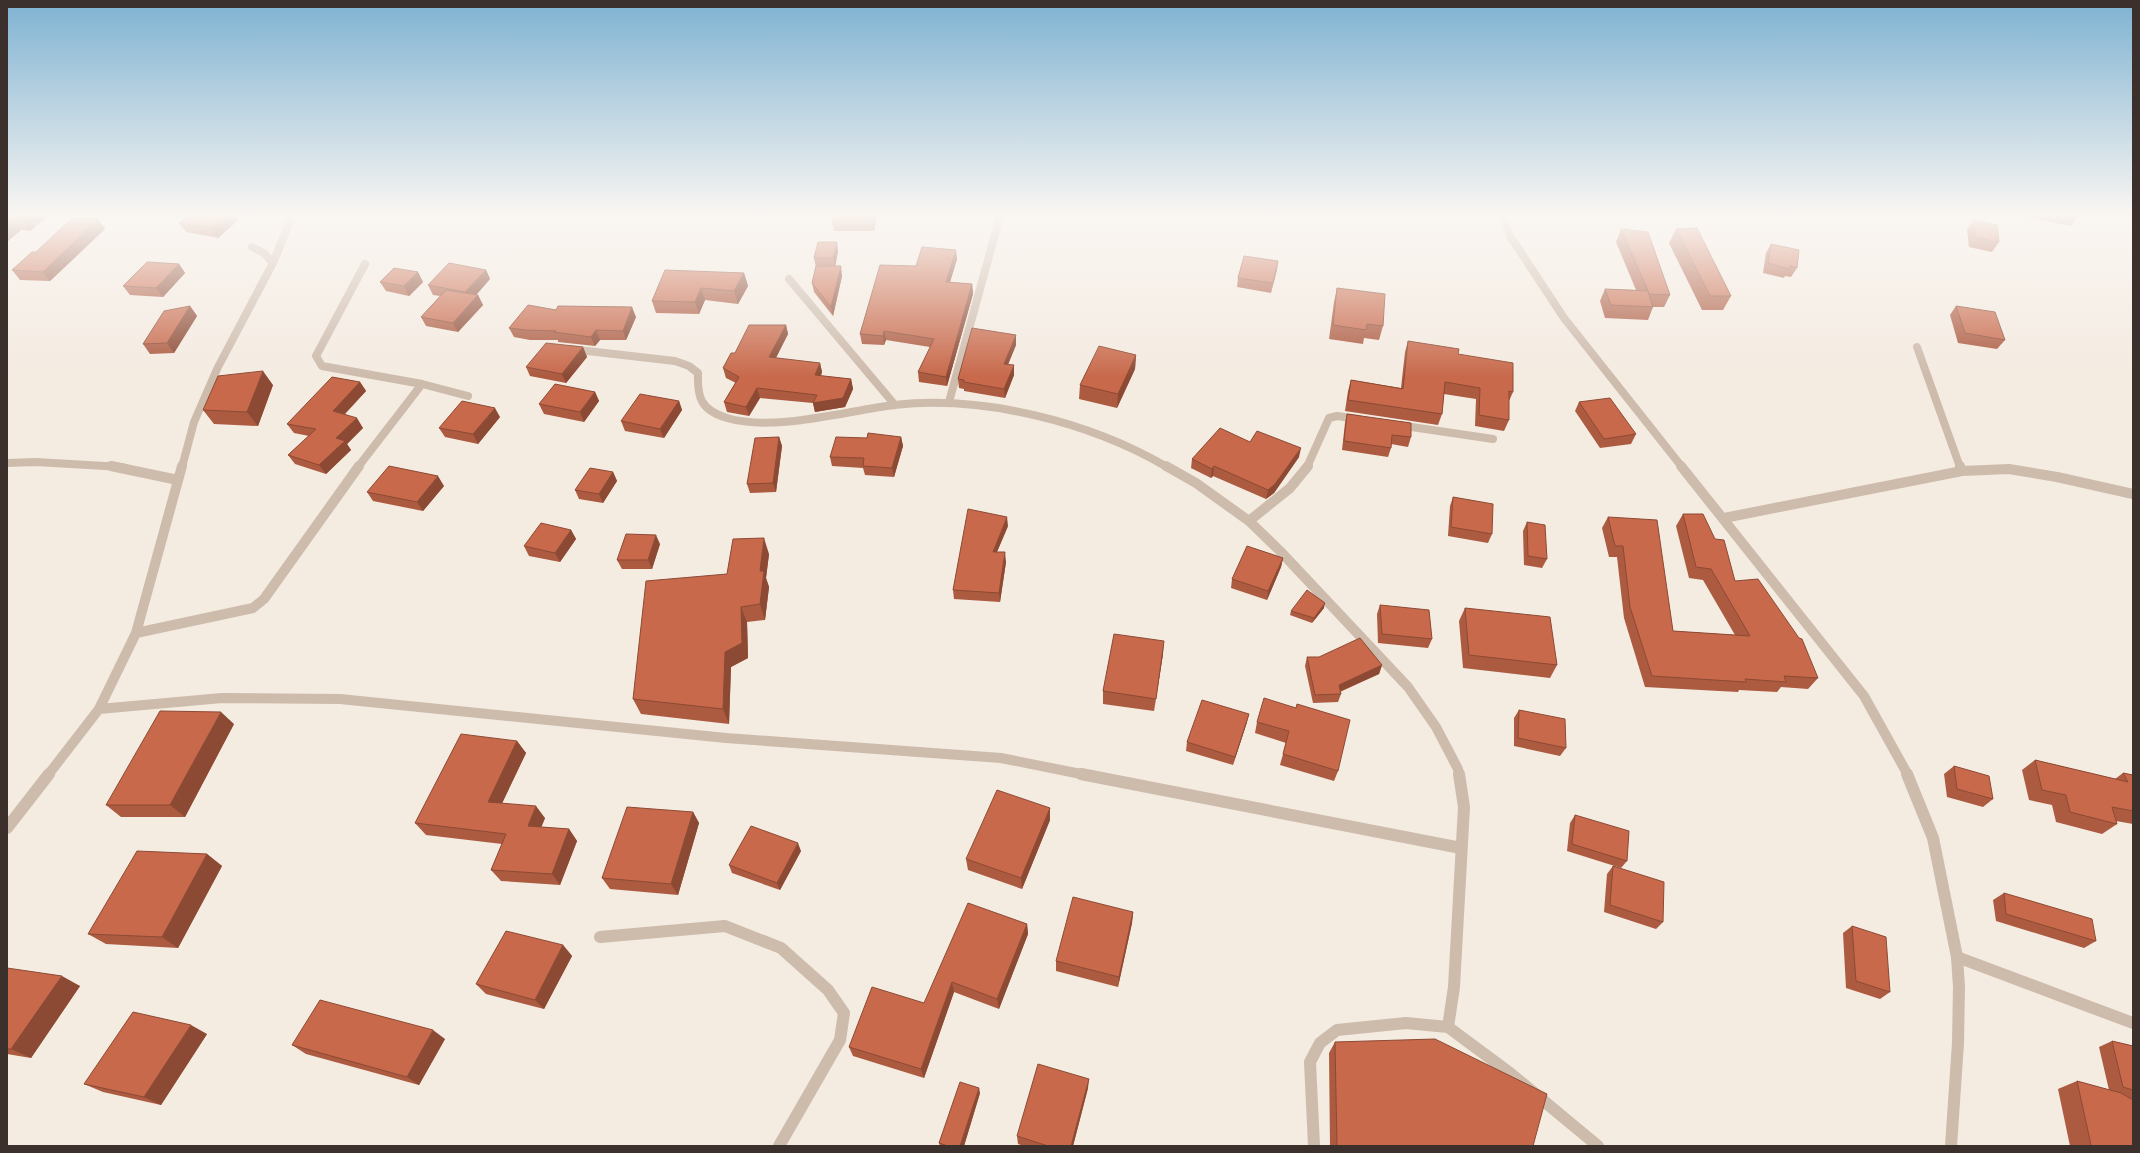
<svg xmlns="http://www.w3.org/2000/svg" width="2140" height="1153" font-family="'Fira Sans',sans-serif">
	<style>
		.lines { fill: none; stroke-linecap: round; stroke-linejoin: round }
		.minor-far2 { stroke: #cdbbac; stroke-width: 8 }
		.minor-far1 { stroke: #cdbbac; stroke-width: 10 }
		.minor { stroke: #cdbbac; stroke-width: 12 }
		.tertiary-far2 { stroke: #cdbbac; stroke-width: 8 }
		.tertiary-far1 { stroke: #cdbbac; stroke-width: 10 }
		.tertiary { stroke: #cdbbac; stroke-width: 12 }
		.wall { fill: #ac5a40 }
		.shaded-wall { fill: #8c4a34 }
		.building { fill: #c8694b; stroke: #8c4a34 }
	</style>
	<rect width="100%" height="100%" fill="#f4ebe1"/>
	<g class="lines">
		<path class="minor-far2" d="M273,263l19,-47
			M365,264l-49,92 6,10 100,18 46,12
			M789,279l106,126
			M1917,347l43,120
			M570,349l105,12 14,5 9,7c-1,25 3,37 29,45 47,14 118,-7 167,-13 90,-10 196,17 273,62
			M949,402l51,-186
			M1398,425l95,14
			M7,463l29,-1 86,5
			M182,467l12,-45 24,-55 55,-104 -9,-10 -12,-6
			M358,467l64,-83
			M1307,467l22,-49 8,-2 22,3"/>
		<path class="minor-far1" d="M111,466l67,14
			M1166,466l30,17 53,38 31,30 128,136 28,40 22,42 1,6
			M1960,466l2,5
			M1724,518l238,-47 47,-2 48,8 76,17
			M1249,521l41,-33 18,-22
			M136,633l117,-25 11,-9 95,-133
			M99,709l123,-11 118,1 386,39 275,20 85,17
			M48,775l51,-66 37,-76 46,-167"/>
		<path class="minor" d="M1081,774l380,74
			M1459,774l5,33 -10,180 -6,40 62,46 88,73
			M7,828l42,-54
			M600,937l125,-11 56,22 47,42 16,23 -4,27 -61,106
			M1957,957l176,66
			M1314,1146l-4,-84 10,-19 17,-13 69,-7 42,4"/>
		<path class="tertiary-far2" d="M1502,216l8,20 54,82 118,149"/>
		<path class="tertiary-far1" d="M1681,466l183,230 44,79"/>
		<path class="tertiary" d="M1907,774l26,64 24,119 2,30 -1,56 -7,103"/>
	</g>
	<path class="wall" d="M7,216h40l-17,15 -9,-1z
		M188,216h47l3,4 -20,18 -32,-6 -7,-9z
		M877,216l-3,15h-40l-2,-9z
		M2022,216h56l-7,10z
		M98,219l7,10 -55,52 -30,-1 -8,-10 24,-18z
		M1973,220l26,22 -7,10 -23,-5 -2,-17z
		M1621,229l49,66 -6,12h-11l-5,13 -43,-2 -5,-17 5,-12 31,1 -20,-48z
		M1676,229l55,67 -8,14h-21l-33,-67z
		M1771,244l26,24 -6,9 -6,-1 -1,2 -21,-5 3,-20z
		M838,251l-3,15 7,10 -9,40 -19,-24 -2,-9 4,-15 -2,-10z
		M957,259l-7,23 22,2 1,10 -26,92 -28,-4 -1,-10 12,-25 -44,-7 -2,5 -22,-1 -2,-10 56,-68z
		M1278,261l-7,32 -34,-6 1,-9z
		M179,264l6,9 -22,24 -33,-2 -7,-9z
		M486,270l4,9 -14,16h2l5,10 -25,27 -32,-6 -5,-9 19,-21 -7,-1 -5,-10z
		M418,272l5,10 -14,14 -23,-5 -6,-9z
		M744,273l4,13 -10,18 -33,-4 -6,14 -43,-1 -4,-12z
		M1337,288l46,38 -4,14 -15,-2 -1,6 -34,-5 5,-37z
		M190,306l7,10 -23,37 -24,1 -7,-10z
		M1956,306l49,34 -8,9 -39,-6 -8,-28z
		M556,310l80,7 -10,23h-26l-5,6 -37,-4v-2h-28l-16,-3 -5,-9z
		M786,325l2,9 -12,24 44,5 2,9 -1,4 30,3 2,10 -8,18 -30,5 -2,-9 -53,-5 -11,18 -22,-4 -3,-10 12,-19 -10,-5 -3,-10 12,-15z
		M1408,341l50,13 55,38 -4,9v19l-5,11 -29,-5 1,-27 -32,-5 -2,20 -4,11 -93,-14 3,-20 3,-11 50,8 4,-36z
		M1016,345l-8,20h6v10l-9,23 -41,-7v-2l-5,-1 -1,-9z
		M583,347l4,10 -21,26 -36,-7 -4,-9z
		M1136,355l-1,14 -18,39 -38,-9 1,-14z
		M360,382l6,9 -21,23 18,14 -16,16 4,6 -25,24 -31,-10 -7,-9 21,-19 -15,-3 -7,-9z
		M273,385l-15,41 -44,-2 -11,-14z
		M595,392l4,9 -15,21 -40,-8 -5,-10z
		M679,401l3,9 -18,28 -39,-7 -4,-10z
		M1579,402l57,32 -5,10 -31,4 -25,-37z
		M1347,414l64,23 -3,10 -17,-3v4l-3,9 -46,-7 3,-27z
		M500,417l-22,27 -33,-7 -6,-9z
		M779,437l3,9 -6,46 -26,1 -3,-9z
		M901,437l2,9 -9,31 -29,-2 -2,-7 -31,-2 -2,-9 37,-19z
		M1250,442l49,15 -25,36 -8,6 -53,-23 -2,2 -20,-10 1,-9z
		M613,472l4,9 -14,22 -24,-4 -4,-9z
		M444,486l-21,25 -50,-10 -6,-9z
		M1453,497l39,37 -4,9 -40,-7 2,-30z
		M1683,514l52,67 83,97 -10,11 -27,-2 -4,5 -38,-2 -1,2 -93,-5 -21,-69 -7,-61h-8l-7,-29 6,-11 65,114 62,4 -32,-55 -14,-2 -13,-52z
		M1527,522l20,37 -5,9 -18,-3 -1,-34z
		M1008,526l-11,26 9,10 -6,40 -46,-3 -1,-9z
		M571,530l5,9 -16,23 -31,-6 -5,-10z
		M660,544l-8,25h-30l-5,-9z
		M769,554l-3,24 3,9 -4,33 -18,2 1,36 -17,9 -2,57 -88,-10 -8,-15 94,-125z
		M1283,558l-2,9 -14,33 -36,-12 1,-9z
		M1380,605l52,34 -4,9 -50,-5 -1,-29z
		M1324,608l-12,15 -22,-8 1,-4z
		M1465,608l92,57 -7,13 -87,-10 -4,-47z
		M1163,654l-9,57 -51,-7v-13z
		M1307,657h12l63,8 -3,9 -39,18 1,2 -3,8 -25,1 -8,-37z
		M1296,708l42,63 -4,10 -54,-16 6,-22 -31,-10 2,-11z
		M1519,710l47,38 -6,8 -46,-10v-28z
		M1247,722l-14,43 -47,-14 1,-9z
		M234,724l-49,93h-64l-15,-12z
		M517,741l9,12 -24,50 43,15 -4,9 28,2 8,12 -17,44 -59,-4 -10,-11 11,-26 -76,-9 -11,-12z
		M2035,760l80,19 8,-6 10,2v49l-17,-3 1,3 -15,10 -46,-12 -4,-17 -23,-5 -7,-30z
		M1954,766l39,33 -10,8 -36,-10 -3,-23z
		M1050,808v12l-28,69 -54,-19 -2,-11z
		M693,812l6,11 -21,72 -68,-6 -8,-11z
		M1575,815l52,46 -6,7 -54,-17 3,-28z
		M801,851l-21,39 -48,-17 -3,-8z
		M207,854l15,12 -44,82 -72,-4 -18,-10z
		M1613,866l50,56 -7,7 -52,-17 3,-38z
		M2004,893l92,48 -12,7 -88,-27 -3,-21z
		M1133,912l-1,11 -14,64 -62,-16v-10z
		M1027,924l1,10 -29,75 -45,-17 -30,86 -71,-22 -4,-9 75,-44z
		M1852,926l38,66 -10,7 -34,-11 -3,-55z
		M563,945l9,11 -28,53 -58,-15 -10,-10z
		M7,968l73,18 -49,72 -24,-4z
		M207,1034l-46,71 -58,-13 -19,-8z
		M445,1039l-26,46 -113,-31 -14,-9z
		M2112,1041l21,5v53h-2l2,47h-63l-12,-57 19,-8 32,9 -10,-43z
		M1335,1042l198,104h-203l-1,-93z
		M1088,1088l-15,58h-49l-6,-2 -1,-8z
		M980,1093l-16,53h-24l-1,-3z"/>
	<path class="shaded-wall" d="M24,216h23l-17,15 -10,-12z
		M227,216h8l3,4 -20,18 -6,-10z
		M874,216h3l-3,15 -1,-9z
		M12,218l9,12 -14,12v-20z
		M98,219l7,10 -55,52 -7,-9z
		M837,242l1,9 -3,17 -2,-10z
		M956,250l1,9 -10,33 -1,-10z
		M1278,261l-1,9 -6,23 2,-10z
		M179,264l6,9 -22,24 -7,-9z
		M841,266l1,10 -9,40 -2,-9z
		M486,270l4,9 -20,23 -5,-10z
		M418,272l5,10 -14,14 -5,-10z
		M744,273l4,13 -10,18 -4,-13z
		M972,284l1,10 -26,92 -1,-9z
		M701,288l4,12 -6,14 -4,-12z
		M478,295l5,10 -25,27 -5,-9z
		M190,306l7,10 -23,37 -7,-10z
		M632,307l4,10 -10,23 -3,-9z
		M786,325l2,9 -17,33 -2,-10z
		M596,330l4,10 -5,6 -4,-9z
		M884,331l2,9 -2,5 -1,-9z
		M1016,335v10l-12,28v-9z
		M583,347l4,10 -21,26 -4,-9z
		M1136,355l-1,14 -18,39 1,-14z
		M820,363l2,9 -5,12 -2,-9z
		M1014,365v10l-9,23 -1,-9z
		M263,371l10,14 -15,41 -11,-14z
		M851,379l2,10 -8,18 -30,5 -2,-9z
		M360,382l6,9 -27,29 -6,-9z
		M757,388l3,10 -11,18 -3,-9z
		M595,392l4,9 -15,21 -4,-10z
		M679,401l3,9 -18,28 -4,-9z
		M495,408l5,9 -22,27 -5,-10z
		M357,418l6,10 -16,16 4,6 -25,24 -7,-9 17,-27z
		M779,437l3,9 -6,46 -3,-9z
		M901,437l2,9 -9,31 -2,-9z
		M1301,448l-2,9 -25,36 -8,6 2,-9z
		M1214,466l-1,10 -2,2 1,-9z
		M613,472l4,9 -14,22 -4,-9z
		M438,476l6,10 -21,25 -6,-9z
		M1007,517l1,9 -15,35v-9z
		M571,530l5,9 -16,23 -5,-9z
		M656,535l4,9 -8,25 -4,-9z
		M764,538l5,16 -3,24 3,9 -4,33 -5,-16v-33z
		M1005,552l1,10 -6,40 -1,-9z
		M1283,558l-2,9 -14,33 1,-9z
		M1325,603l-1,5 -12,15 2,-5z
		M741,607l6,15 1,36 -17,9 -2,57 -6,-15 2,-57z
		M1164,641l-1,13 -9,57 2,-12z
		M1382,665l-3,9 -43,19 3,-8z
		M221,712l13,12 -49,93 -15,-12z
		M1249,714l-2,8 -14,43 2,-8z
		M517,741l9,12 -29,61 -9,-12z
		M536,806l9,12 -8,20 -9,-12z
		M1050,808v12l-28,69 -1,-11z
		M693,812l6,11 -21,72 -7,-11z
		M569,829l8,12 -17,44 -8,-11z
		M798,843l3,8 -21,39 -3,-7z
		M207,854l15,12 -44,82 -16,-11z
		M1133,912l-1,11 -14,64 1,-10z
		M1027,924l1,10 -29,75 -2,-10z
		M563,945l9,11 -28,53 -9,-9z
		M62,976l18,10 -49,72 -20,-9z
		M952,982l2,10 -30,86 -3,-9z
		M191,1025l16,9 -46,71 -17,-8z
		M433,1030l12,9 -26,46 -12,-8z
		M1089,1079l-1,9 -15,58h-2z
		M979,1088l1,5 -16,53h-4z"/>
	<path class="building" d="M7,216h17l-4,3 -8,-1 -5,4z
		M188,216h39l-15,12 -33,-5z
		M834,216h40l-1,6h-41z
		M72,218l26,1 -55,53 -31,-2 20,-18h4z
		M1973,220l24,5 2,17 -23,-4z
		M1697,228l34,68h-21l-34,-67z
		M1621,229l27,3 22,63 -21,-1 -1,-3 5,16 -42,-2 -6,-16 43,2z
		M818,242h19l-4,16h-19z
		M1771,244l28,6 -2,18 -7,-2 -1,3 -21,-6z
		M922,247l34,3 -10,32 26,2 -26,93 -28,-5 16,-33 -50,-8 -1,5 -23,-2 20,-69 36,1z
		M1244,256l34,5 -5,22 -35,-5z
		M147,262l32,2 -23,24 -33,-2z
		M449,263l37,7 -21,22 -37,-7z
		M816,266h25l-10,41 -19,-24z
		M394,268l24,4 -14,14 -24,-4z
		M665,270l79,3 -10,18 -33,-3 -6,14 -43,-1z
		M1337,288l48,6 -2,32 -16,-2 -1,6 -33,-5z
		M446,290l32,5 -25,28 -32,-6z
		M528,305l28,5 2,-4 74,1 -9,24 -27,-1 -5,7 -37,-5 2,-1 -31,-1 -16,-2z
		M190,306l-23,37 -24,1 21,-33z
		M1956,306l39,6 10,28 -40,-7z
		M749,325h37l-17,32 51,6 -5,12 36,4 -8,19 -30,5 4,-8 -60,-7 -11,19 -22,-5 15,-25 -16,-9 8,-15h4z
		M972,328l44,7 -12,29 10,1 -10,24 -40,-7v-2l-6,-1z
		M1408,341l51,8 -1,5 55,9v29l-4,-1v29l-30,-5 1,-27 -35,-6 -3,32 -94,-14 3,-20 52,9z
		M546,343l37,4 -21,27 -36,-7z
		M1099,346l37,9 -18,39 -38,-9z
		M263,371l-16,41 -44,-2 15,-34z
		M332,377l28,5 -27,29 24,7 -21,20 9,3 -26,24 -31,-10 28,-26 -29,-5z
		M555,384l40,8 -15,20 -41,-8z
		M640,394l39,7 -19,28 -39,-8z
		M1610,398l26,36 -32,5 -25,-37z
		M462,401l33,7 -22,26 -34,-6z
		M1347,414l64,9v14l-19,-2 -1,13 -47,-7z
		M1220,428l30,14 7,-11 44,17 -26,36 -7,6 -54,-24 -2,3 -20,-10z
		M868,433l33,4 -9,31 -29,-2 1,-8 -34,-1 6,-20 31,1z
		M779,437l-6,46 -26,1 8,-46z
		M389,466l49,10 -21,26 -50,-10z
		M590,468l23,4 -14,22 -24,-4z
		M1453,497l40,7 -1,30 -41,-7z
		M968,509l39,8 -14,35h12l-6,41 -46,-3z
		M1683,514h20l12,25 9,1 11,41 23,-2 41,59 3,1 16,39 -34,-2 2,6 -41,-3 1,3 -94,-6 -22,-69 -7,-61h-8l-7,-29 49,3 16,111 77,5 -39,-67 -15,-2z
		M1527,522l18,3 2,34 -19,-3z
		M541,523l30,7 -16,23 -31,-7z
		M626,534l30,1 -8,25h-31z
		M764,538l-4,33h4l-4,33 -19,3 1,36 -17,9 -2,57 -90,-10 13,-118 81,-7 6,-35z
		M1247,546l36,12 -15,33 -36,-12z
		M1307,590l18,13 -11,15 -23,-7z
		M1380,605l49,5 3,29 -50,-5z
		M1465,608l85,9 7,48 -88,-10z
		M1114,634l50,7 -8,58 -53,-8z
		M1360,638l22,27 -43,20 2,9 -26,1 -8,-38h12z
		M1264,698l32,10 1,-4 53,16 -12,51 -55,-17 6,-23 -32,-9z
		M1202,700l47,14 -14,43 -48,-15z
		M1519,710l46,9 1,29 -48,-10z
		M160,711l61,1 -51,93h-64z
		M461,734l56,7 -29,61 48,4 -8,20 41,3 -17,45 -61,-4 15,-36 -91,-11z
		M2035,760l93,22 -5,-9 10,2v36l-21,-4 5,17 -47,-12 -4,-17 -24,-5z
		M1954,766l35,10 4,23 -36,-10z
		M997,790l53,18 -29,70 -55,-19z
		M627,807l66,5 -22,72 -69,-6z
		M1575,815l54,16 -2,30 -55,-17z
		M751,826l47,17 -21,40 -48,-18z
		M137,851l70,3 -45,83 -74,-3z
		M1613,866l51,16 -1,40 -53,-17z
		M2004,893l88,26 4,22 -90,-27z
		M1073,897l60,15 -14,65 -63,-16z
		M968,903l59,21 -30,75 -45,-17 -31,87 -72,-22 23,-60 52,16z
		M1852,926l34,11 4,55 -34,-11z
		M506,931l57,14 -28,55 -59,-16z
		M7,968l55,8 -51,73h-4z
		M320,1000l113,30 -26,47 -115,-32z
		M133,1012l58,13 -47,72 -60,-13z
		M1435,1039l112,55 -14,52h-196l-2,-104z
		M2112,1041l21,5v44l-10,-3z
		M1038,1064l51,15 -18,67h-23l-31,-10z
		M2077,1081l44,12 12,7v46h-40l-2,-1z
		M960,1082l19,6 -19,58h-12l-9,-3z"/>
	<linearGradient id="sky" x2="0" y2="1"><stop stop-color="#7eb2d2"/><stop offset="0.57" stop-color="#faf6f2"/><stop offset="1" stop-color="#faf6f2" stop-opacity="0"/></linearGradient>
	<rect width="2140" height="377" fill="url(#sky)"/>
	<rect width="2140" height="1153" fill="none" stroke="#3b302b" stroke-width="16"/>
</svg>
